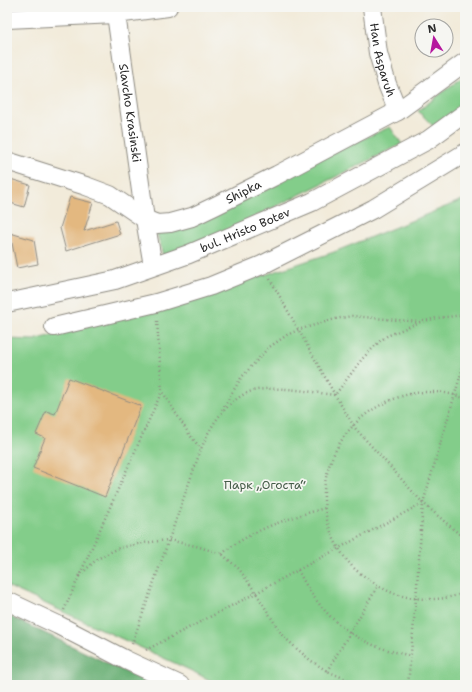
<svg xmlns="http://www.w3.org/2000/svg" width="472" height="692" font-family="'Shantell Sans',sans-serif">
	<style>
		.green { fill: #83cd8a; stroke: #577c5a }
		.forest { fill: #6ab076; stroke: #4a6e50 }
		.building { fill: #e3b880 }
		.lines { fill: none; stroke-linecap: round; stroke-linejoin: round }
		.minor-casing { stroke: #8e8b82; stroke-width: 20 }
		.path { stroke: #8e8b82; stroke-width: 2.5; stroke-dasharray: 1 3; stroke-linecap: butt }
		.minor { stroke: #fff; stroke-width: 18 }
		.labels { text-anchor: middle; stroke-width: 3.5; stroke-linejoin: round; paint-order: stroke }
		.street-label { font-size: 12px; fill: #2b2b2b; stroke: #f6f6f2 }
		.park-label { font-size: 12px; fill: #455c48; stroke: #f6f6f2 }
	</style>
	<rect width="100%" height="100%" fill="#f6f6f2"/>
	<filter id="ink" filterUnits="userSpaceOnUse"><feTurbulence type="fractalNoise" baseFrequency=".025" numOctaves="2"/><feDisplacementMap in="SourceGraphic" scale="8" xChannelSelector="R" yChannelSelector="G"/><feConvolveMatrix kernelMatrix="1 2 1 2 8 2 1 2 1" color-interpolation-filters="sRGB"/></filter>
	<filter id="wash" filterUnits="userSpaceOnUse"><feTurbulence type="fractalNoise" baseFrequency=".012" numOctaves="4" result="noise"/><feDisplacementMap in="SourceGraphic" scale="16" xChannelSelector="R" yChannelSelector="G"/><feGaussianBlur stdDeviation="0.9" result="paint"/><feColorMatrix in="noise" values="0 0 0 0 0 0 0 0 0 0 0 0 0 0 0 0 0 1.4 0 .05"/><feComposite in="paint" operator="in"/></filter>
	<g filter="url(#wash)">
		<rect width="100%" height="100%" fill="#f2ebda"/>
		<path class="green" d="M465,75v34l-27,22 -20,-20z
			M390,127l12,17 -194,96 -45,15 -7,-25z
			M465,199v486h-246l-25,-13 -187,-86v-247l27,1 161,-42 139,-46z"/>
		<path class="forest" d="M7,615l146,70h-146z"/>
		<g id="blocks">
			<path class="building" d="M7,178l23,7 -6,22 -17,-5z
				M70,197l23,6 -9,28 32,-10 4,13 -54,17 -6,-23z
				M10,233l24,7 4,24 -21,4z
				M69,378l72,28 -36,91 -72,-29 12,-30 -9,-4 10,-23 9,3z"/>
		</g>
	</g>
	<g filter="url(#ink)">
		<use href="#blocks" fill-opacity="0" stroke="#8e8b82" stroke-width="1"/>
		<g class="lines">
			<g class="minor-casing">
				<g id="minor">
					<path id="s1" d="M115,7l30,212 8,47"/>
					<path id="s2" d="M372,7l6,46 9,31 11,27"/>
					<path d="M7,19l109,-5 52,-7"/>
					<path id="s3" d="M7,161l79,25 24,9 35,24 12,5 13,-1 22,-6 23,-11 62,-31 121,-64 67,-49"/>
					<path id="s4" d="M7,303l108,-23 74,-26 123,-52 116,-62 37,-27"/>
					<path d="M54,327l102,-24 55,-17 51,-21 111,-56 92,-56"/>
					<path d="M7,601l51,24 68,35 54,25"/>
				</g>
			</g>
			<path class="path" d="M270,279l65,116 20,33 68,75 -7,96 -8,86
				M157,321l5,70 27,43 12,15
				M465,360l-42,143 42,36
				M465,399c-21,-10 -50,-9 -71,0 -31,12 -52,33 -64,64 -3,10 -6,20 -6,30 -1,26 10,53 27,72 5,6 13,11 19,15 18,14 37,19 59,19 5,0 11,0 16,-1 6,-1 13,-3 20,-5
				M222,410l19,-32 27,-30 19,-13 11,-5 37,-11 17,-3 68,6 17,-4 28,-3
				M222,554c28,-24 67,-36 103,-46
				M298,570c15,31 37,57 69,72 13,7 29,10 44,14
				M79,576l18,-17 22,-11 24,-5 25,-3 28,6 26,8 17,15 17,24 26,42 14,13 14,12 17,11 33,14
				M64,610l98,-219
				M132,644l69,-195c3,-6 5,-13 9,-19 8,-15 25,-34 42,-39 26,-6 57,1 83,4l27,-36 18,-18 7,-5 33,-14
				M146,650l110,-57 42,-23 125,-67
				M327,671l51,-85"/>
			<use href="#minor" class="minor"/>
		</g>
	</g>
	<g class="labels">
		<g class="street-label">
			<text dy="4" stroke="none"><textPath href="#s2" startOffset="54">Han Asparuh</textPath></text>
			<text dy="4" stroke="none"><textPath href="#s1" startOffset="107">Slavcho Krasinski</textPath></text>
			<text dy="4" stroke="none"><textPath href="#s3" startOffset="257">Shipka</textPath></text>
			<text dy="4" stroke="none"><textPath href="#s4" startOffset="250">bul. Hristo Botev</textPath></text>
		</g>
		<g class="park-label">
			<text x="265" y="489">Парк „Огоста“</text>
		</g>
	</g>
	<rect width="472" height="692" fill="none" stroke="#f6f6f2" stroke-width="24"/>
	<g transform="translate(434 38) rotate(349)"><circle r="19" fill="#f6f6f2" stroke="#a5a5a2"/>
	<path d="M0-3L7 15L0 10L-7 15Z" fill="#b5179e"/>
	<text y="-6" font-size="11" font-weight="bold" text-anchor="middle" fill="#2b2b2b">N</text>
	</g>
</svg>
